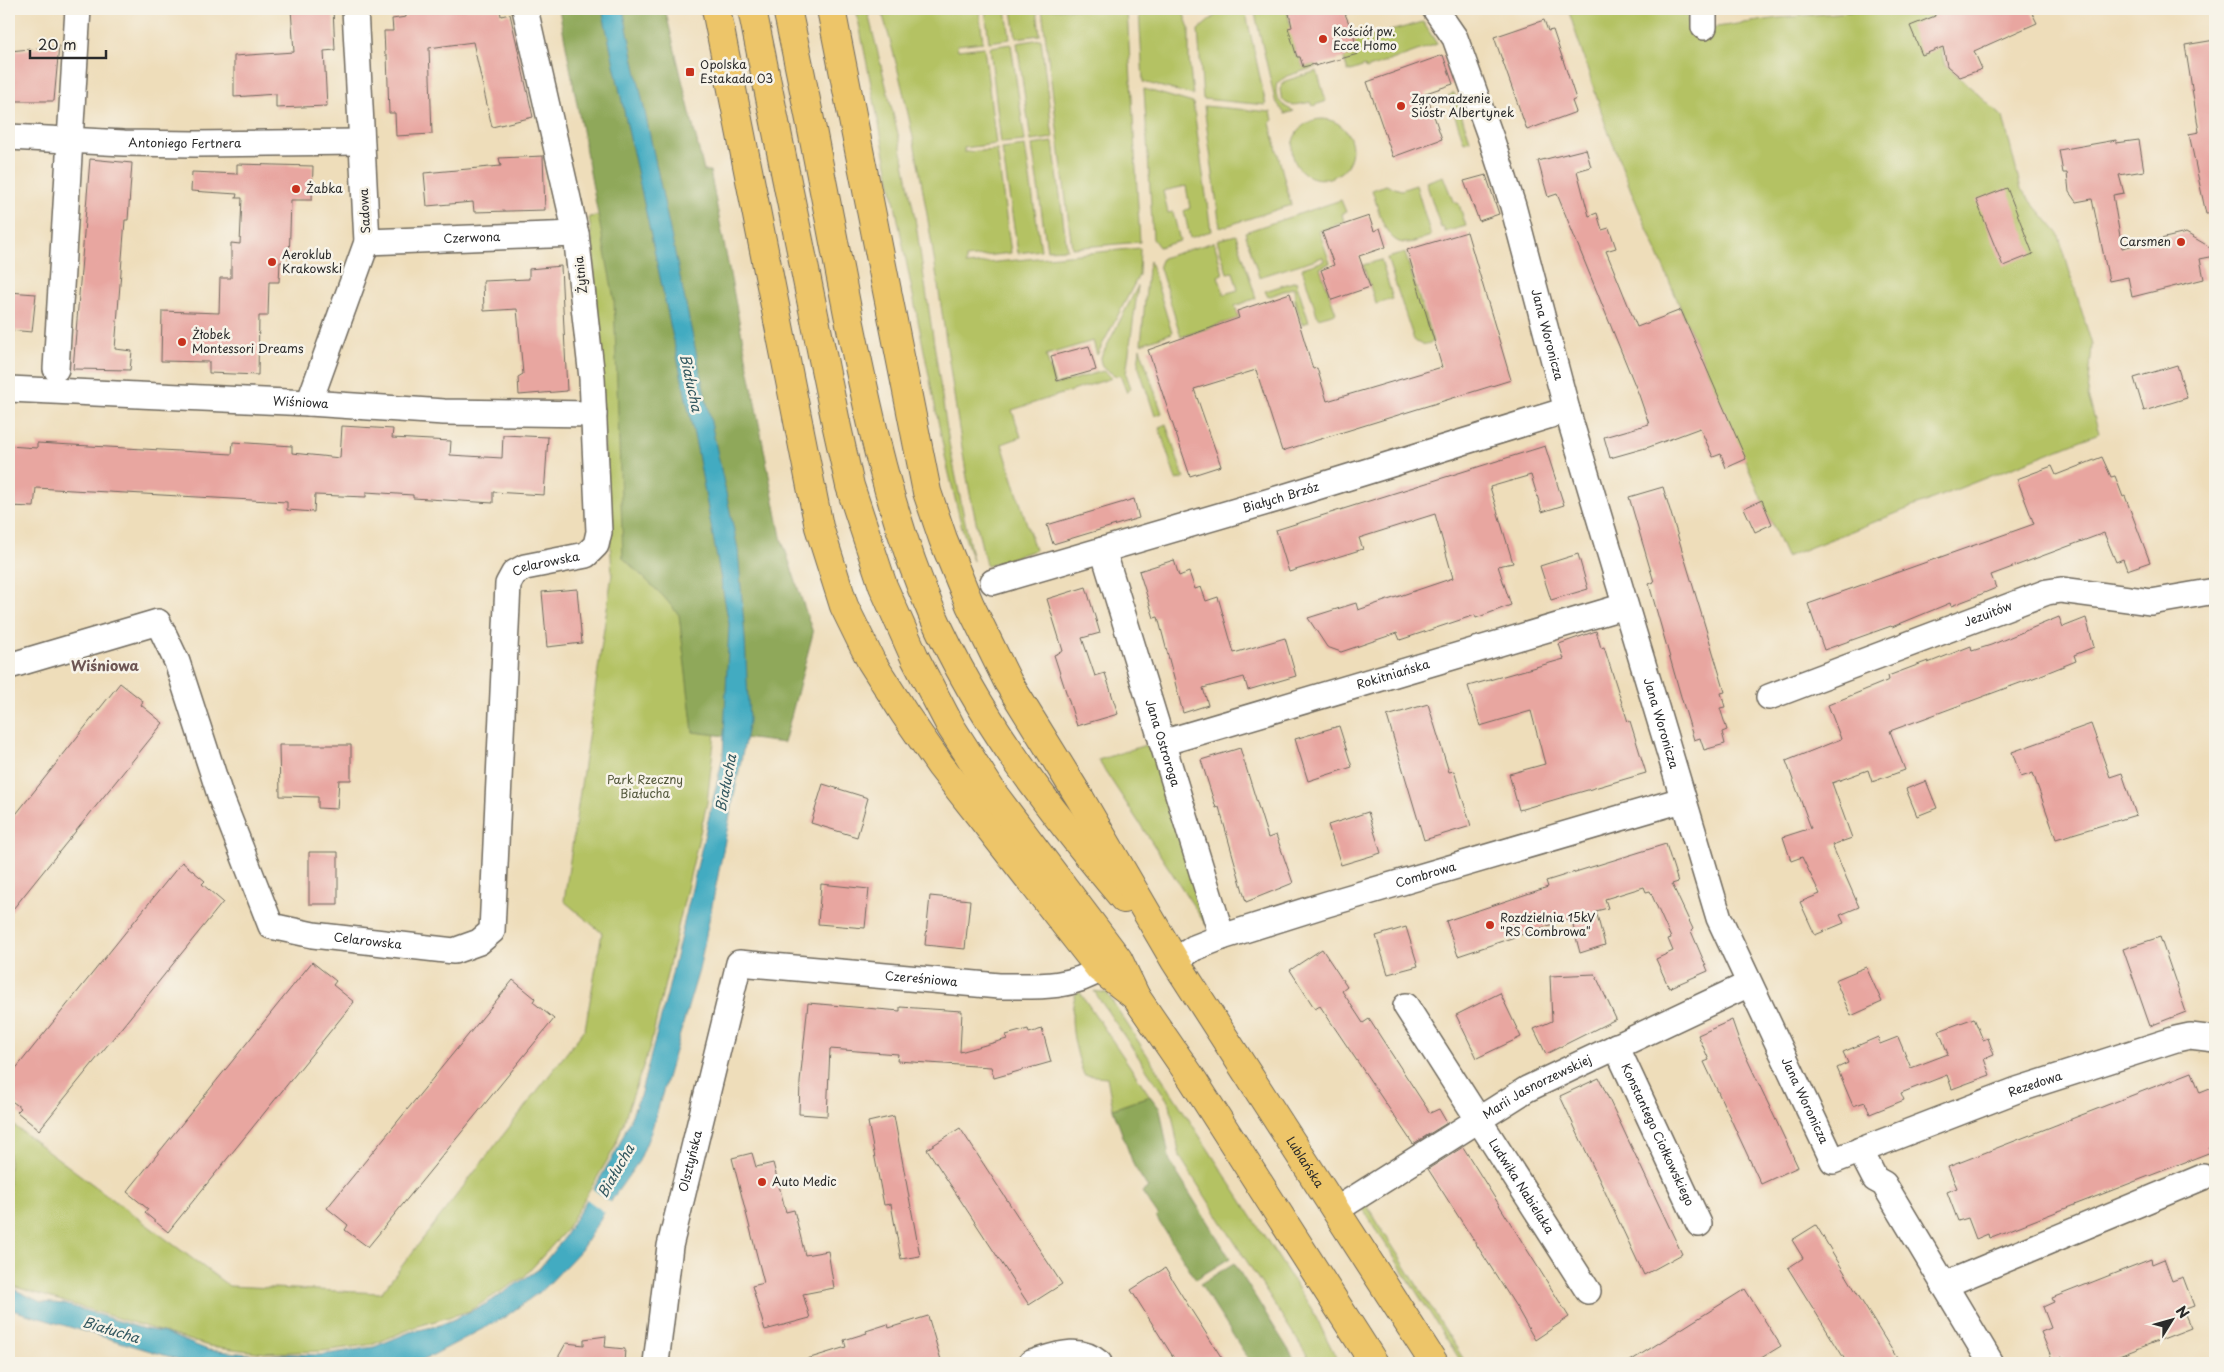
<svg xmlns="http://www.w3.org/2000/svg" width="2224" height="1372" font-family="'Playpen Sans',sans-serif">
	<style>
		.green { fill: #b4c264; stroke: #707648 }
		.forest { fill: #8fa85a; stroke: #5d6a42 }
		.water { fill: #42abc1; stroke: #366b76 }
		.pier { fill: #eeddba }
		.building { fill: #e8a6a0 }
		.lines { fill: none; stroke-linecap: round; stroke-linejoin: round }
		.minor-casing { stroke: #6f695d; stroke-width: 28 }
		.major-casing { stroke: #6f695d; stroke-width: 30 }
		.minor { stroke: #fff; stroke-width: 25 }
		.major { stroke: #edc569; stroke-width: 28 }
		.major-bridge-casing { stroke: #6f695d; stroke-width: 30; stroke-linecap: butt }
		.major-bridge { stroke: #edc569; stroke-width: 28 }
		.poi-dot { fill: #c8321e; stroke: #f7f3e8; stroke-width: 2 }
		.labels { text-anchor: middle; stroke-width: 5; stroke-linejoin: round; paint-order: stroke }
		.poi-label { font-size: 12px; fill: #2b2b2b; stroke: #f7f3e8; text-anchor: start }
		.street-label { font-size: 12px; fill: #2b2b2b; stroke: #f7f3e8 }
		.park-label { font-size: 12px; fill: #54583c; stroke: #f7f3e8 }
		.water-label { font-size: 14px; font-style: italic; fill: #335860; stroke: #f7f3e8 }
		.neighbourhood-label { font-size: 14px; font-weight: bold; fill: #6d5654; stroke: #f7f3e8 }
	</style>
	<rect width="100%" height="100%" fill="#f7f3e8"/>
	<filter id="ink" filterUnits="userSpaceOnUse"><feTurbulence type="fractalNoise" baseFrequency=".02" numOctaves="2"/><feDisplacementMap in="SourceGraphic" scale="10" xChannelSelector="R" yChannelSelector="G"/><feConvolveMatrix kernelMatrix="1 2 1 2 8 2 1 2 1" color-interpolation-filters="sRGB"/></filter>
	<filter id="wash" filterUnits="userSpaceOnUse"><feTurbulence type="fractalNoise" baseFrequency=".0096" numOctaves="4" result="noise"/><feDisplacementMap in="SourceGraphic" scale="20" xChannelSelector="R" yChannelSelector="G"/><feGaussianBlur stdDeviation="1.12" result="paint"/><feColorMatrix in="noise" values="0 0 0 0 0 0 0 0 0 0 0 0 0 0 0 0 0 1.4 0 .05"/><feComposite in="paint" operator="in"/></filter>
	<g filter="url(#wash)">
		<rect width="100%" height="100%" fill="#eeddba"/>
		<path class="green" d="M856,9h11l33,133 15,76 34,225 24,118 -11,-33 -16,-67z
			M881,9h98l4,33 -26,3 1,5 26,-3 12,97 -32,4v4l33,-2 14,103 -45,5v7l174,-17 -1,27 -42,80 -4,-14 -47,14 9,30 48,-14 9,7 -100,32 9,27 -19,7 33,106 -47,16 -2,-1c-7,-31 -15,-62 -20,-93 -26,-154 -39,-313 -85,-463z
			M985,9h21l4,30 -21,3z
			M1012,9h25l3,26 -24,3z
			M1042,9h85l13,233 -68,6z
			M1139,9h43l7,19v32l4,35 -50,-13z
			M1223,9h22l21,96 -63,-6 -5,-69z
			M1254,9h36l1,4 -3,1 8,43h4l3,10 12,-3 1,3 -29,9 -10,7c-4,16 5,23 17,28l-9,3 -10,-14z
			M1568,9h119l2,22 90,-13 103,-9h49l14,57h2l56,51 18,72 37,44 34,112 -4,51 11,37 -313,124 -154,-364 -27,-70z
			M1423,22l14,22 -71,25 -1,-3 -17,6 -5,-17 11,-14z
			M1041,39l12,99 -22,3 -14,-98z
			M1011,44l14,97 -24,2 -11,-96z
			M1317,71l9,30 -13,5 -2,-4c-16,3 -29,8 -31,-13l5,-8z
			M1144,89l49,14 18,128 -21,7 -6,-27 6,-3 -4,-22 -23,5 5,22 5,-1 7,29 -21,6 -6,-8z
			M1454,93l16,47 -6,2 -16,-46z
			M1204,106l67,6 2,8 -3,3 21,82 -71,23z
			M1292 149a30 30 0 1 1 60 0a30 30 0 1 1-60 0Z
			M1053,142l14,107 -20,1 -15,-105z
			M1025,146l16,104 -23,3 -16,-104z
			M1443,176l10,25 6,3 7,22 -21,6 -2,-5 -2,1 -15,-46z
			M1386,185l15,5 15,-5 15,51c-8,2 -16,7 -24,7 -23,2 -29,-37 -35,-53z
			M1341,200l5,12 -4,2 2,8 -25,9 11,32 -10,5 16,45 -18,5 -16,-50 22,-7 -1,-4 -64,20 -14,-45z
			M625,212l91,512 -9,79 -57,244 -36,102 -48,81 -42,47 -55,34 -54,16 -41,17 -51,7 -58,2 -56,-7 -200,-61v-163l220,164 152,7 204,-264 17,-96 -38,-32 48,-327 -19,-326 -4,-31z
			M1236,235l20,63 -21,8 4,12 -58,19 -22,-72 3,-7 52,-16 9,32 -5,2 6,18 14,-4 -5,-18 -6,1 -10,-33z
			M1405,253l28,89c-9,3 -12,4 -19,-2l-27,-82z
			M1381,260l12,39 -17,5 -13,-39z
			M1150,261l22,72 -31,11 7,-76z
			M1296,281l13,41 -7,2 -7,-23 -1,-14 -26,10 -3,-6z
			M1138,286l-12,88 5,14 -4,5 -7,-18 -4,1 -14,-9 -2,-8z
			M1140,348l22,65 -7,3 -17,-51z
			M1166,424l18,54 -8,2 -17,-53z
			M1152,743l54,182 -108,-165z
			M1079,991l71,105 -37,13 -6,-32 -23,-2c-9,-25 -17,-57 -8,-82z
			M1094,991l13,2 204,315 28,55h-27l-132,-206 -10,-53z
			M1366,1204l100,159h-4l-99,-154z"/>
		<path class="forest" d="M559,9h106l39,162h6l71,366 32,96 -29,110 -91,-11 -14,-117 -16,-19 -40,-38 -9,-259z
			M1150,1096l10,13 10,53 60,96 -34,21 -40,-62 2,-2 -16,-23 6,-4 -14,-22 -21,-57z
			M1234,1263l61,97 -6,3h-38l-51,-79z"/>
		<path class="water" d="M602,9h21l115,540 7,89 4,83 -50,249 -48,162 -12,29 -24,34 -34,55 -35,37 -41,30 -87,46h-227l-182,-54v-22l32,15 23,2 80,25 18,3 46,18 59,6 17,-2 36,1 54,-8 36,-15 27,-6 15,-6 36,-17 51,-34 24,-30 54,-89 23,-54 27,-101 56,-238 6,-133 -32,-175z"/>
		<path class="pier" d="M591,1188l22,16 -6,10 -22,-16z"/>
		<g id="blocks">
			<path class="building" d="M291,9h42l2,41 -11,1 3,55 -51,2v-14l-42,3v-41l60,-4z
				M418,9h82l1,7 9,-2 23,103 -41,10 -19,-85 -44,6 3,86 -36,2 -1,-23h-6l-2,-58h-2l-1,-24h9l-1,-12 14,-2v-6z
				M1288,9h55l10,24 5,21 -43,12v-2l-12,3 -3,-10h-3l-9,-29 4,-1z
				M1933,9h97l7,14 -63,28 8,18 -22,8 -13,-11 -4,-19 -21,8 -12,-29 25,-10z
				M1544,20l4,11 5,-1 23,69 -4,2 4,11 -49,18 -33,-93z
				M2215,40v173l-9,1 -17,-80 10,-2 -14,-87z
				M59,46l-5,55h-45l1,-50z
				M1443,55l10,29 -27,9 16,46 -49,18 -26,-75z
				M2116,140v3l23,-3 5,31 -25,4 5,18 -11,2 9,53 64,-15 29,17v6l-15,3 4,20 -72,18 -4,-20 -19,4 -17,-82 -16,3 -7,-10 -2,-19h-4l-4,-23z
				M1586,149l5,18 -14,4 12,45 8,-3 5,17 7,-2 7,20 -10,3 31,76 44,-17 65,149 -20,9 -5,-14 -8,3 -13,-29 -51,19 -39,11 -6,-21 45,-13 -10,-29 -82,-201 -9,3 -10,-36z
				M543,156l2,54 -71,2 -1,-10 -46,4 -3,-33 77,-7 -2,-8z
				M90,159l42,4 -4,57h-3l-10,129 17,2 -2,19 -57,-1z
				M237,164l76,2 -1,34h-21l-2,62h-9l-1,20h-10l-1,34h-9l-1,59 -49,-2v-11l-48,-1 1,-50 57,2 1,-35h11v-35l9,1 2,-46h-6l1,-4 -46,-3 1,-19 45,2z
				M1486,175l13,39 -20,7 -15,-40z
				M2007,188l26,66 -30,12 -27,-66z
				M1369,216l5,15 6,-3 6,19 -27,9 11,31 -38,13 -11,-30 13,-5 -12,-33z
				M1467,232l44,148 -229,71 -26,-81 -62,19 27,77 -31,10 -42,-126 91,-32 -2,-7 53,-18 23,76 4,-1 10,33 115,-34 -35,-117z
				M561,266l6,125 -48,4 -1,-18 5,-3 -6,-65 -33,2 -1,-30 46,-2v-10z
				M9,292l27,2 -4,38 -23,-2z
				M1089,346l7,24 -39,11 -6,-25z
				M2177,365l10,33 -43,13 -10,-33z
				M342,426l51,3 -1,9 59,3 -1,14 52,3 1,-23 45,2 -4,58 -51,-3v11l-80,-5v-3l-47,-3v5l-51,-2 -1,17 -27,-2v-8l-251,-14 -2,19 -25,-1v-60l28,2v-5l195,11 1,-12 59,4v7l48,5z
				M1545,446l19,59 -22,7 -11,-37 -41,12 23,76 -15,3 13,39 -35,13 -1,-3 -75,25 -3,-7 -56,19 -14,-5 -19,-29 48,-15 2,7 95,-32 -18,-64 -76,24 4,11 -74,23 -13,-42z
				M2102,457l9,20 4,-1 8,21 2,-1 25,66 -23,8 -4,-11 -7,3 -12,-29 -113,42 5,13 -24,10 -21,8 -1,-3 -58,24 -1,-1 -67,24 -16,-46 226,-80 -17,-45 35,-13 4,9z
				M1663,487l62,205 -4,1 4,14 -5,1 7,22 -5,2 3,12 -21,6 -4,-12 -6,2 -12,-40 -33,-116 5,-2 -25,-85z
				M1134,499l5,19 -86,26 -6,-19z
				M1762,500l10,24 -17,8 -11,-24z
				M1578,554l10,35 -37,11 -11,-34z
				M1174,560l5,16 10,-4 6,17 6,-2 5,14 12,-4 16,56 51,-15 11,38 -48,14 -4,-13 -41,11 5,17 -25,8 -25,-96 -4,1 -15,-47z
				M1086,587l14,46 -18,5 13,38 10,-3 13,41 -41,12 -23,-71 9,-4 -16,-52z
				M577,589l5,54 -35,4 -5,-55z
				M2059,617l4,10 23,-9 8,29 -20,8 2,6 -40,16 -146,54 15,39 -33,12 -4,-12 -36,13 20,55 -20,7 27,62 -19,8 4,8 -29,12 -15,-33 20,-8 -18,-37 -11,4 -8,-24 28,-9 -25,-67 55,-22 -13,-34 61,-25 -1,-4 40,-15v2l43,-17 1,5 19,-6z
				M1596,631l5,17 3,-1 24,75 2,-1 16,52 -127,37 -10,-36 36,-10 -14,-53 -51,15 -12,-40 96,-27 -5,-15z
				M120,683l23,18 -2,4 22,18 -154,191v-91z
				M1428,704l21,68 5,-1 17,55 -47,14 -37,-124z
				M2091,724l19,53 12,-4 14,42 -80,24 -23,-66 -12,4 -9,-25z
				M1339,726l13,41 -44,14 -13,-42z
				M279,745h72v35h-12l-2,29 -19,-1v-11l-38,-1z
				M1240,748l28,90 8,-3 17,48 -47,19 -27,-95 -3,1 -15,-48z
				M1926,781l11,27 -20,8 -11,-27z
				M823,784l45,14 -11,39 -46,-14z
				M1368,812l13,41 -40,12 -13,-40z
				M1666,844l12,38 -6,2 21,45 -2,2 17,40 -39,17 -13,-29 17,-8 -5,-12 3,-1 -21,-47 -4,1 -2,-5 -39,12 3,9 -12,3 9,34 -25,8 -9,-35 -113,38 -12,-35 102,-34 -2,-6z
				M309,852h29v52h-29z
				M182,862l23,19 -3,3 21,18 -184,228 -22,-18 4,-4 -12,-9v-22z
				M821,884l48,5 -4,39 -47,-4z
				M930,896l40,4 -5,49 -40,-4z
				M1406,927l12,39 -30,8 -12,-38z
				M2160,937l26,75 -36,14 -27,-77z
				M1322,949l25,38 -5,4 21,32 6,-4 61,94 9,-4 8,14 -34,21 -93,-138 -5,3 -25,-39z
				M312,962l24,19 -3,4 21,17 -186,230 -23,-19 3,-4 -21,-17z
				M1866,967l16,35 -31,14 -16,-36z
				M1595,974l21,45 -70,35 -12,-25 18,-8 -2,-45z
				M513,980l22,18 -2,4 21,17 -186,228 -23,-17 3,-5 -21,-17z
				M1500,993l21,44 -44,21 -21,-43z
				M808,1003l92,8v-4l62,4 -2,41 47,-13 -1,-4 22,-6 1,4 13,-4 9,33 -57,16 -3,-11 -94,-6 1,-7 -68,-5 -3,67 -28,-2 1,-32z
				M1974,1018l9,22 5,-2 6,17 -10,4 6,16 -38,14 -5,-14 -46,18 3,7 -34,14 -5,-12 -12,4 -16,-38 11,-5 -5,-11 35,-15 2,7 18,-7 13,31 37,-14 -9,-23z
				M1732,1020l9,26 57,121 -37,17 -57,-122 5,-2 -11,-25z
				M2192,1072l8,21 10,-4 5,14v43l-6,2 2,4 -222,86 -1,-4 -12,5 -8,-21 -10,3 -11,-29 10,-4 -9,-21z
				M1599,1078l83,176 -38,21 -84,-179z
				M894,1116l26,140 -19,3 -10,-55 -7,1 -16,-83z
				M960,1128l102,156 -33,21 -102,-156z
				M1463,1147l106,170 -34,23 -18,-32 -89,-139z
				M752,1153l4,14 17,-4 13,49 8,-2 11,45 23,-4 6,37 -31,6 7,24 -45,12 -13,-44 12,-3 -32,-125z
				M1816,1225l45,75 39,63h-53l-59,-95 15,-10 -11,-18z
				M2151,1259l1,5 12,-5 8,22 11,-4 11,29 -11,4 8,18 -90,35h-37l-2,-6 -9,4 -12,-29 10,-4 -8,-21 11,-5 -2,-4z
				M1165,1268l16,26 44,69h-48l-46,-73z
				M1745,1289l36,57 -28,17h-126z
				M928,1316l13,44 -11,3h-122l-1,-4 39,-12 -2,-7 23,-7 -1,-2 22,-7 1,4z
				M606,1336l-1,11 20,2 -1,14h-69l11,-20 18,2v-6z"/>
		</g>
	</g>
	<g filter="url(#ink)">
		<use href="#blocks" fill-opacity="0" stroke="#6f695d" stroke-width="1"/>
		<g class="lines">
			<g class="minor-casing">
				<g id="minor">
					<path id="s1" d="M1435,9l20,29 37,103 21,65 54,204 152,508 114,243 184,-71 159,-51 14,-3 25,3"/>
					<path d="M1704,9v18"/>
					<path id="s2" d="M9,137l115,6 71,1 166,-2"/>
					<path id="s3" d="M367,242l209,-8"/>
					<path d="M56,369l22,-360"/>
					<path id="s4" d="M9,389l300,14 135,9 150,2"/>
					<path d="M309,403l58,-161 -12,-233"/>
					<path id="s5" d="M1103,550l119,387"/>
					<path id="s6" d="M993,582l291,-85 283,-87"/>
					<path id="s7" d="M9,666l149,-44 19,40 44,136 50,128 42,9 141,16 25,-9 13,-11 16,-347 6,-11 11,-6 61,-12 10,-10 3,-13 -7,-154 -16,-144 -51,-225"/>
					<path id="s8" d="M1769,697l278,-105 14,-2 90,12 64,-11"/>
					<path id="s9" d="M1162,743l463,-137"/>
					<path id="s10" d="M1175,961l19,-13 28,-11 105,-33 355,-104"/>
					<path id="s11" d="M1406,1006l182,285"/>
					<path id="s12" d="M1616,1046l83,178"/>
					<path d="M1860,1150l15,29 9,5 107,179"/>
					<path id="s13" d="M1336,1210l191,-121 222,-105"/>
					<path d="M1944,1285l259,-108"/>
					<path id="s14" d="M656,1363l14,-117 69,-283 260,23c34,0 72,3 101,-17"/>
					<path d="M1031,1363c24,-7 47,-18 68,0"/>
				</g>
			</g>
			<g class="major-casing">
				<g id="major">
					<path d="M716,9l103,518 25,79 27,55 33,52 36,52 160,204 36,28"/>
					<path d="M787,9c22,101 41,203 61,305 21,102 42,203 84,299 48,108 117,196 192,286"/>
					<path id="s15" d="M831,9l96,483 16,47 27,66 38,77 73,118 94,161 259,402"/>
					<path d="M836,423l14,63 33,100 32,72 36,69 44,69 123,163 18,38 55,80 183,286"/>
				</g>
			</g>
			<use href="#minor" class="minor"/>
			<use href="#major" class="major"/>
			<g class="major-bridge-casing">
				<path id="major-bridge" d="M752,9l84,414"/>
			</g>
			<use href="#major-bridge" class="major-bridge"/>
		</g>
	</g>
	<g class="poi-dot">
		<circle cx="1323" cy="39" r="5"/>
		<rect x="685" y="67" width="10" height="10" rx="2.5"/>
		<circle cx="1401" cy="106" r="5"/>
		<circle cx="296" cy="189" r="5"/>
		<circle cx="2181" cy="242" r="5"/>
		<circle cx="272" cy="262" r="5"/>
		<circle cx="182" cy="342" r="5"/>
		<circle cx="1490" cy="925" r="5"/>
		<circle cx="762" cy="1182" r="5"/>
	</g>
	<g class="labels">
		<g class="poi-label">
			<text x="1333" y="36">Kościół pw.<tspan x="1333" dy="14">Ecce Homo</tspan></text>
			<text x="700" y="69">Opolska<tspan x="700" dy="14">Estakada 03</tspan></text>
			<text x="1411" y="103">Zgromadzenie<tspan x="1411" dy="14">Sióstr Albertynek</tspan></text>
			<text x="306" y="193">Żabka</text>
			<text x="2171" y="246" text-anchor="end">Carsmen</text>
			<text x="282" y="259">Aeroklub<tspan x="282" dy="14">Krakowski</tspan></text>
			<text x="192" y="339">Żłobek<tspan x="192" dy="14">Montessori Dreams</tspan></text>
			<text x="1500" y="922">Rozdzielnia 15kV<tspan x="1500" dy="14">"RS Combrowa"</tspan></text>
			<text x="772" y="1186">Auto Medic</text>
		</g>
		<g class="street-label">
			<text dy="4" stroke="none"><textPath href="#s2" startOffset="176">Antoniego Fertnera</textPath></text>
			<text transform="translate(365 211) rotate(-93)" y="4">Sadowa</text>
			<text dy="4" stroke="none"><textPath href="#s3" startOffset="105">Czerwona</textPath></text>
			<text transform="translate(581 275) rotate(-96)" y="4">Żytnia</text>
			<text dy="4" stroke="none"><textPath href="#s1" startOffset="346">Jana Woronicza</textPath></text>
			<text dy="4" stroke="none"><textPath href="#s4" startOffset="292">Wiśniowa</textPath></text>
			<text dy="4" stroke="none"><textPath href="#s6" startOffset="300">Białych Brzóz</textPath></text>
			<text dy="4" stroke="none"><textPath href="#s7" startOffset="1102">Celarowska</textPath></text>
			<text dy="4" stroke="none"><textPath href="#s8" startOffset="234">Jezuitów</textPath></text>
			<text dy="4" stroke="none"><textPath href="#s9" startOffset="241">Rokitniańska</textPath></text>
			<text dy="4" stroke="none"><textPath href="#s1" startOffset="751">Jana Woronicza</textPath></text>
			<text dy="4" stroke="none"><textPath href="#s5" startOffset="202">Jana Ostroroga</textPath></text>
			<text dy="4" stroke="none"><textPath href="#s10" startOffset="266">Combrowa</textPath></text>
			<text dy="4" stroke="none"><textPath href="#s7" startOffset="578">Celarowska</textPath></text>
			<text dy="4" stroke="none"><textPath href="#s14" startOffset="592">Czereśniowa</textPath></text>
			<text dy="4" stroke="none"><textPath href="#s1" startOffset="1439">Rezedowa</textPath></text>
			<text dy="4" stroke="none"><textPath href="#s13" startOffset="236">Marii Jasnorzewskiej</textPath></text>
			<text dy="4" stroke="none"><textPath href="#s1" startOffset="1156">Jana Woronicza</textPath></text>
			<text dy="4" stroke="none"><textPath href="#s12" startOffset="98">Konstantego Ciołkowskiego</textPath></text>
			<text dy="4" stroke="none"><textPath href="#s15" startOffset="1264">Lublańska</textPath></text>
			<text dy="4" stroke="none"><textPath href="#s14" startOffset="205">Olsztyńska</textPath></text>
			<text dy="4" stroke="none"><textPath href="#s11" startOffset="214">Ludwika Nabielaka</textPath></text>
		</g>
		<g class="park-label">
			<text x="645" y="784">Park Rzeczny<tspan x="645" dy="14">Białucha</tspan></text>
		</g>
		<g class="water-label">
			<text transform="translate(691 383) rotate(78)" y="5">Białucha</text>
			<text transform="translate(726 783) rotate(-79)" y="5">Białucha</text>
			<text transform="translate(616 1171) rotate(-60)" y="5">Białucha</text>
			<text transform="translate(111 1330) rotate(17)" y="5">Białucha</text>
		</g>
		<g class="neighbourhood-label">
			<text x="105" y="671">Wiśniowa</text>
		</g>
	</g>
	<rect width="2224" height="1372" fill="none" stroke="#f7f3e8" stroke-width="30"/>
	<g transform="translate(2172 1320) rotate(53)" stroke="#f7f3e8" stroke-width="4" paint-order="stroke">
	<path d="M0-4L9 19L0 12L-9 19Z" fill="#2b2b2b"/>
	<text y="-8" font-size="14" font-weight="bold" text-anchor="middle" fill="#2b2b2b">N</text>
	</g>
	<path d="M30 50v8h76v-8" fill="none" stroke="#2b2b2b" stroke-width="2.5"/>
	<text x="38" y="50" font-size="15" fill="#2b2b2b" stroke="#f7f3e8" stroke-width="4" paint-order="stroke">20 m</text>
</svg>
